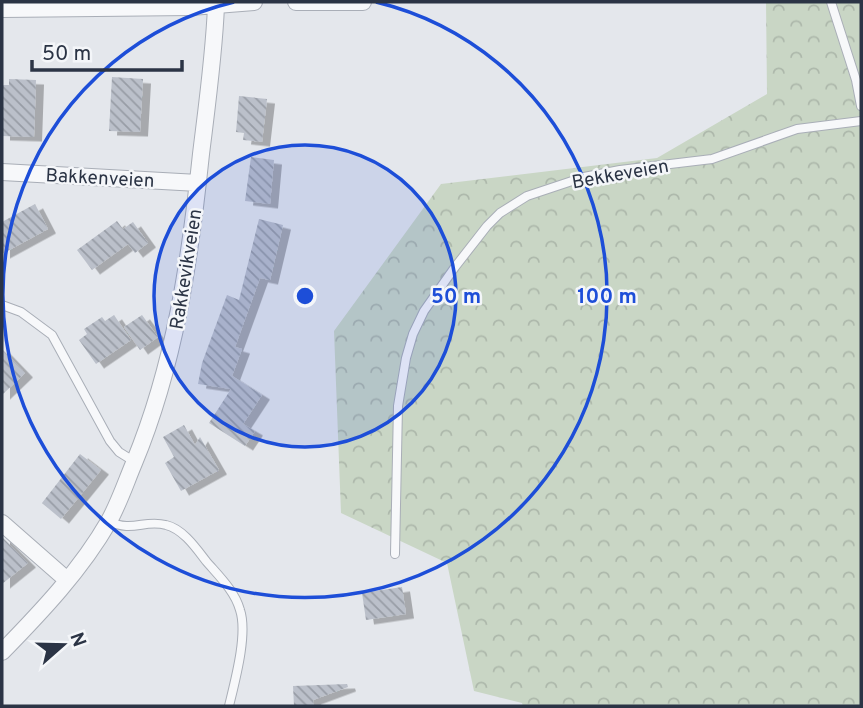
<svg xmlns="http://www.w3.org/2000/svg" width="863" height="708" font-family="Overpass,sans-serif">
	<style>
		.forest { fill: url(#forest-crowns) }
		.building { fill: url(#building-back-hatch); filter: url(#shadow) }
		.lines { fill: none; stroke-linecap: round; stroke-linejoin: round }
		.service-casing { stroke: #a9aeb7; stroke-width: 10 }
		.minor-casing { stroke: #a9aeb7; stroke-width: 18 }
		.service { stroke: #f7f8fa; stroke-width: 8 }
		.minor { stroke: #f7f8fa; stroke-width: 16 }
		.ring { fill: none; stroke: #1d4ed8; stroke-width: 3.5 }
		.labels { text-anchor: middle; stroke-width: 5; stroke-linejoin: round; paint-order: stroke }
		.street-label { font-size: 19px; fill: #2b3445; stroke: #f4f6f9 }
		.centre { fill: #1d4ed8; stroke: #f4f6f9; stroke-width: 3.5 }
		.ring-label { font-size: 21px; text-anchor: middle; font-weight: bold; fill: #1d4ed8; stroke: #f4f6f9; stroke-width: 5; stroke-linejoin: round; paint-order: stroke }
	</style>
	<defs>
		<pattern id="forest-crowns" width="20" height="18" patternUnits="userSpaceOnUse" patternTransform="scale(1.75)"><rect width="20" height="18" fill="#c9d6c5"/><path d="M2 6a3 3 0 1 1 6 0M12 15a3 3 0 1 1 6 0" fill="none" stroke="#adb8ab"/></pattern>
		<pattern id="building-back-hatch" width="6" height="6" patternUnits="userSpaceOnUse" patternTransform="scale(1.75)"><rect width="6" height="6" fill="#bbc0ca"/><path d="M-1 5l2 2M0 0l6 6M5-1l2 2" fill="none" stroke="#989da6"/></pattern>
		<filter id="shadow"><feDropShadow dx="8" dy="4.5" stdDeviation="0" flood-color="#0004"/></filter>
	</defs>
	<rect width="100%" height="100%" fill="#e4e7ec"/>
	<path class="forest" d="M766,2h95v704h-338l-1,-3 -48,-12 -27,-128 -106,-50 -7,-182 107,-147 216,-26 110,-64z"/>
	<path class="building" d="M112,77l31,2 -3,53 -31,-1z
		M9,79l27,1 -2,57 -32,-1v-51h7z
		M239,96l28,3 -5,43 -19,-2 1,-7 -8,-1z
		M251,157l23,3 -4,44 -25,-3z
		M35,204l13,25 -46,25v-32z
		M259,219l24,6 -13,55 -10,-2 -25,69 7,2 -10,27 30,19 -19,29 12,7 -10,15 -36,-23 22,-34 -33,-5 4,-21 25,-68 12,5z
		M117,221l6,8 10,-7 15,21 -13,10 -7,-9 -36,26 -15,-20z
		M114,315l17,25 -35,24 -17,-24 8,-6 -3,-5 18,-12 3,4z
		M142,315l16,22 -18,13 -16,-23z
		M2,349l23,24 -23,22z
		M184,425l11,20 5,-8 19,33 -38,21 -16,-28 9,-6 -11,-20z
		M80,454l21,16 -40,49 -19,-16z
		M2,537l26,26 -26,21z
		M402,587l4,27 -40,6 -4,-27z
		M347,684l1,3 -35,13 1,6h-20l-1,-20z"/>
	<g class="lines">
		<g class="service-casing">
			<path id="service" d="M831,2l25,78 5,26
				M2,305l19,7 31,23 58,106 9,11 16,10
				M108,521c25,12 36,-2 58,4 17,4 30,23 40,36 12,14 29,30 34,49 8,24 -5,71 -11,96
				M395,554l3,-148 8,-48 7,-24 11,-23 31,-44 32,-41 13,-13 27,-17 57,-19 36,-7 92,-11 85,-30 64,-8"/>
		</g>
		<g class="minor-casing">
			<path id="minor" d="M296,2h67
				M2,9l189,-2 63,-5
				M2,172l196,11
				M2,523l65,57
				M2,652c39,-40 79,-82 107,-131 10,-18 17,-39 25,-58 41,-99 56,-203 67,-309 6,-49 13,-99 15,-148"/>
		</g>
		<use href="#service" class="service"/>
		<use href="#minor" class="minor"/>
	</g>
	<circle cx="305" cy="296" r="151" fill="#1d4ed8" fill-opacity=".12"/>
	<g class="ring">
		<circle cx="305" cy="296" r="151"/>
		<path d="M376 2A302 302 0 1 1 234 2"/>
	</g>
	<g class="labels">
		<g class="street-label">
			<text transform="translate(620 173) rotate(-10)" y="7">Bekkeveien</text>
			<text transform="translate(100 177) rotate(3)" y="7">Bakkenveien</text>
			<text transform="translate(185 269) rotate(-81)" y="7">Rakkevikveien</text>
		</g>
	</g>
	<circle cx="305" cy="296" r="10" class="centre"/>
	<g class="ring-label">
		<text x="456" y="303">50 m</text>
		<text x="607" y="303">100 m</text>
	</g>
	<rect width="863" height="708" fill="none" stroke="#2b3445" stroke-width="7"/>
	<g transform="translate(63 645) rotate(70)" stroke="#f4f6f9" stroke-width="5" paint-order="stroke">
	<path d="M0-5L12 26L0 18L-12 26Z" fill="#2b3445"/>
	<text y="-10" font-size="19" font-weight="bold" text-anchor="middle" fill="#2b3445">N</text>
	</g>
	<path d="M32 60v10h150v-10" fill="none" stroke="#2b3445" stroke-width="3.5"/>
	<text x="42" y="60" font-size="21" fill="#2b3445" stroke="#f4f6f9" stroke-width="5" paint-order="stroke">50 m</text>
</svg>
